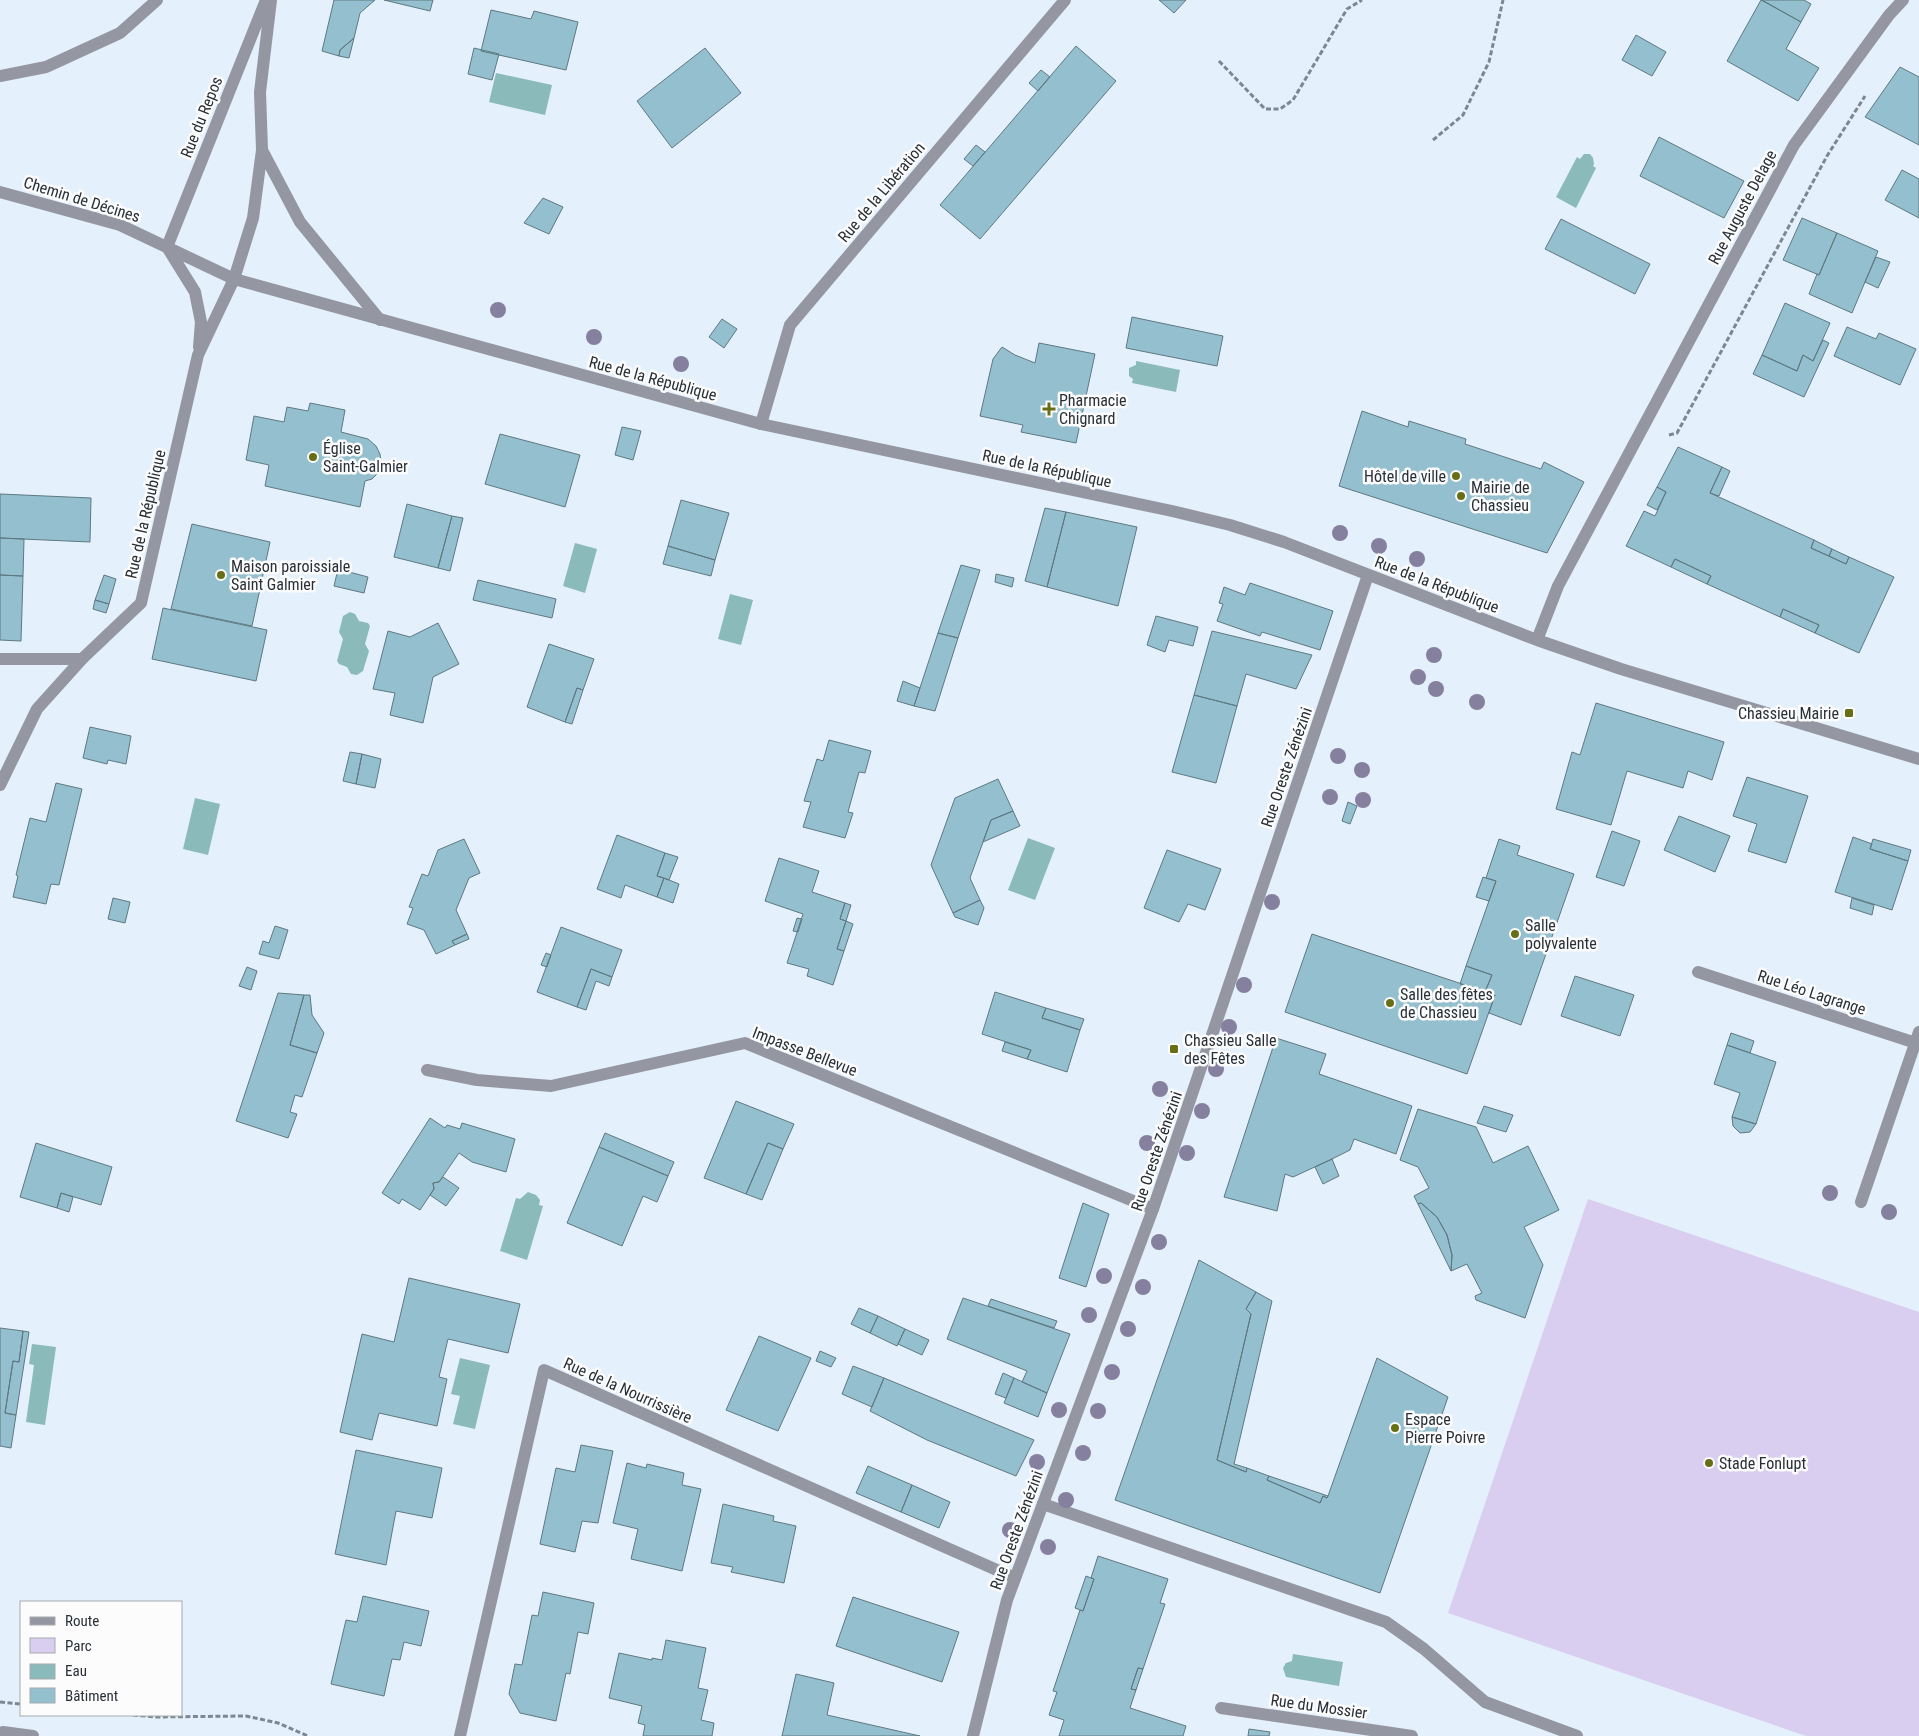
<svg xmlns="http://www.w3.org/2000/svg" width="1919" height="1736" font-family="'Roboto Condensed',sans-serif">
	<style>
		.green { fill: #dacef0 }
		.water { fill: #8abab9 }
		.building { fill: #94bfce; stroke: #5e7982 }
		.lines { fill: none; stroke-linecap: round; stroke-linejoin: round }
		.path { stroke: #7d8790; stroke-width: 3; stroke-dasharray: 5 2.5; stroke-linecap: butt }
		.service { stroke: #9496a1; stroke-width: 12 }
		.pedestrian { stroke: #9496a1; stroke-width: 12 }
		.minor { stroke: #9496a1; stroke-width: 12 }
		.tertiary { stroke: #9496a1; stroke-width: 12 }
		.tree { fill: #85809e }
		.poi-dot { fill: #676f16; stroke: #fcfcfc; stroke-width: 2 }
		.labels { text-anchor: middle; stroke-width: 5; stroke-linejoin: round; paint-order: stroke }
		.street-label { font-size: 16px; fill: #282f37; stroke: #fcfcfc }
		.poi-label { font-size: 16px; fill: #282f37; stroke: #fcfcfc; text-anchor: start }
	</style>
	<rect width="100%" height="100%" fill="#e4f0fc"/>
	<path class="green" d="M1588,1199l331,113v424h-113l-358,-123z"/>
	<path class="water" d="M496,73l56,12 -7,30 -56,-13z
		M1584,154h6l3,4 1,6 -1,2 3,2 -20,40 -20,-11 21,-40 3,2z
		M1136,361l44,9 -4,22 -44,-9 1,-4 -4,-3v-8l7,-3z
		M575,543l22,6 -12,44 -22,-7z
		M730,594l23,6 -12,45 -23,-6z
		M350,612l5,2 4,7 9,2 2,3 -5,18 4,7 -6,20 -6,4 -6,-1 -4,-7 -8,-3 -2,-3 6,-22 -4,-7 4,-16z
		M195,798l25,6 -12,51 -25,-6z
		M1028,838l27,10 -20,52 -27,-10z
		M528,1192l8,3 4,5 -1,5 4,1 -16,54 -27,-9 16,-53 4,1z
		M32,1344l24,3 -11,78 -19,-3 8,-57 -5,-1z
		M460,1358l30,7 -15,64 -22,-5 7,-28 -9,-2z
		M1293,1654l50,8 -4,24 -53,-9 -3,-9 3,-5 6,-2z"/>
	<path class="building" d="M334,0h41l-15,13 -6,25 -14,12 -1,6 -17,-5z
		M384,0h49l-3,11z
		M1159,0h27l-12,13z
		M1761,0l40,22 -15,27 33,19 -21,33 -71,-40z
		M1762,0h42l7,4 -10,18z
		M491,10l40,9 3,-8 44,11 -12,48 -85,-19z
		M1636,35l30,17 -14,24 -30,-16z
		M354,38l-5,20 -10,-2 1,-6z
		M1076,46l40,35 -136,158 -40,-34z
		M474,48l25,6 -7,26 -24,-6z
		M705,48l36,45 -69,55 -35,-47z
		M1900,67l19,10v68l-54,-28z
		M1041,70l9,7 -12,14 -9,-8z
		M1659,137l85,44 -20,37 -84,-42z
		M976,145l9,7 -12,14 -9,-7z
		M1902,170l17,9v39l-34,-18z
		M543,198l20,9 -14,27 -25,-11z
		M1802,218l35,15 -18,42 -36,-15z
		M1561,219l89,45 -15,30 -90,-45z
		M1837,233l41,18 -26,62 -43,-19 8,-20 2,1z
		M1876,257l14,5 -12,26 -13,-6z
		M1785,303l45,20 -17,38 -10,-6 -6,16 -35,-16z
		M1132,317l91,19 -6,30 -91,-18z
		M722,319l15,10 -13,19 -15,-11z
		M1847,327l29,12 3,-6 37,16 -16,36 -66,-29z
		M1823,340l6,3 -25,54 -51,-23 9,-19 35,16 6,-16 10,6z
		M1039,343l56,11 -19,89 -55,-11 2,-7 -43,-9 13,-57 9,-12 13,8 20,8z
		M310,403l35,7 -4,22 27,7 8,7 4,8 1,9 -2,9 -7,7 -7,2 -5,26 -95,-21 4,-21 -23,-5 8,-44 30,6 3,-15 21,4z
		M1362,411l46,16 1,-6 57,18 -1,5 76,25 3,-7 40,20 -37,71 -208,-67z
		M622,427l19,4 -8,29 -18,-5z
		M500,434l80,21 -15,52 -80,-23z
		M1678,447l44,20 -12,26 104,47 -3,8 35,16 3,-7 45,20 -35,76 -44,-20 4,-8 -36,-16 -3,8 -73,-33 4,-8 -36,-17 -4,8 -45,-21 18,-35 11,5 11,-24 -9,-5z
		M1722,467l8,4 -11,25 -9,-3z
		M1657,487l9,5 -9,18 -10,-5z
		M0,494l91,4 -1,44 -90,-4z
		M681,500l48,13 -14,47 -47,-14z
		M407,504l45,12 -14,52 -44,-11z
		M1045,508l21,4 -19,75 -22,-6z
		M1066,512l71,15 -19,79 -71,-19z
		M452,516l11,2 -13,53 -12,-3z
		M192,524l78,18 -18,84 -81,-17z
		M0,538l24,1 -1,37 -23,-1z
		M1814,540l18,9 -3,7 -18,-8z
		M668,546l47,14 -4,16 -48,-12z
		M1832,549l17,8 -3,7 -17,-8z
		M1675,559l36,17 -4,8 -36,-17z
		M961,565l19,5 -22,68 -20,-5z
		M338,569l30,8 -4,16 -30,-7z
		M996,574l18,4 -2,9 -17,-5z
		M0,575l23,1 -2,65 -21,-1z
		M104,575l12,4 -7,25 -14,-4z
		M478,580l78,19 -4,19 -79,-18z
		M1250,583l83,28 -13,39 -58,-18 -2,4 -43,-15 6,-17 -4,-1 5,-16 21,8z
		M95,600l14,4 -3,9 -13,-4z
		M163,608l104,22 -11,51 -104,-22z
		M1783,609l36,16 -4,8 -35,-16z
		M1156,616l42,11 -5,19 -24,-6 -4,12 -18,-7z
		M438,623l21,41 -26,13 -10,46 -33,-8 5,-22 -22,-4 15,-58 22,6z
		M1212,631l100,24 -16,34 -50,-15 -9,32 -43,-11z
		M938,633l20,5 -23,73 -21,-5z
		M549,644l45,15 -11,31 -6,-2 -12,34 -38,-15z
		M903,681l17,7 -6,18 -17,-5z
		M577,688l6,2 -11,34 -7,-2z
		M1194,695l43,11 -21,77 -44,-11z
		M1596,703l128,39 -12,38 -24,-9 -5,17 -56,-17 -16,54 -55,-16 16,-57 8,3z
		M90,727l41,9 -5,28 -18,-4 -1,4 -24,-6z
		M829,740l42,11 -6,22 -6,-1 -11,40 5,1 -8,25 -42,-11 8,-25 -7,-1 13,-42 6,2z
		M350,752l12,2 -6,30 -13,-3z
		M362,754l19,5 -6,29 -19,-4z
		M1747,777l61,19 -22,67 -38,-12 9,-27 -24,-8z
		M998,779l15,32 -22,9 -21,58 10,22 -27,13 -22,-48 24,-67z
		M56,783l26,6 -23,96 -8,-1 -5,20 -33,-7 5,-21 -2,-1 14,-57 16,4z
		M1348,802l9,4 -7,18 -8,-3z
		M1013,811l7,15 -37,16 8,-22z
		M1679,816l51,20 -15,36 -51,-22z
		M1612,831l28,10 -16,45 -28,-9z
		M617,835l48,18 -8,23 7,2 -7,19 -32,-12 -4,13 -24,-9z
		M1853,837l19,7 -2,5 38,12 -16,49 -57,-18z
		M464,839l16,34 -11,5 -13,32 11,24 -15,7 3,4 -19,9 -12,-24 -17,-6 6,-16 -4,-1 13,-33 6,2 10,-26z
		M1499,839l21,7 -3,9 57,19 -53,151 -32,-12 6,-18 -10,-3 7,-17 -26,-9 30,-85 -10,-3z
		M1873,839l38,11 -3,11 -38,-12z
		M1167,850l54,19 -16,41 -17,-6 -9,18 -35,-14z
		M665,853l13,4 -9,23 -12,-4z
		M779,858l40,13 -7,21 33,11 -5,16 6,2 -9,28 7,2 -11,34 -26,-9 2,-7 -22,-6 16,-49 -38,-13z
		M1483,877l13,4 -7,20 -13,-4z
		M664,878l15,6 -6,19 -16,-6z
		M113,898l17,4 -5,21 -17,-4z
		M1852,898l22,7 -2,10 -22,-7z
		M980,900l4,8 -6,17 -23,-8 -2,-4z
		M845,903l6,2 -5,16 -6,-2z
		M797,918l5,1 -4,13 -5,-1z
		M846,921l7,3 -9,27 -7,-2z
		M275,926l13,4 -9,29 -20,-5 4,-13 6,2z
		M561,927l61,23 -10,27 -21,-8 -14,38 -40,-15z
		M467,934l2,5 -14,6 -3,-4z
		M1312,934l183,61 -28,79 -182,-62z
		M546,953l5,2 -4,12 -6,-2z
		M1466,966l26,9 -7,17 -25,-8z
		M247,967l10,4 -6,19 -12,-4z
		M591,969l21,8 -3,9 -13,-5 -10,29 -9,-3z
		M1575,976l59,19 -14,41 -59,-20z
		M995,992l51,16 -4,10 38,12 -13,42 -40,-13 4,-9 -49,-16z
		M278,993l26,2 -14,50 27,8 -15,44 -7,-2 -5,17 7,2 -9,24 -52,-17z
		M304,995h6l2,20 12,18 -7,20 -27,-8z
		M1046,1008l38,11 -4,11 -38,-12z
		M1731,1033l23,8 -4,12 -23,-8z
		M1276,1038l50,16 -7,20 93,32 -16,48 -42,-15 -4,11 -18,9 -39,18 -8,-3 -8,37 -53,-14z
		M1005,1042l26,8 -4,9 -25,-8z
		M1727,1045l49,17 -20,62 -24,-7 8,-24 -26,-9z
		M736,1101l58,23 -11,25 -15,-6 -22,51 -42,-16z
		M1484,1106l29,9 -7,17 -29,-9z
		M1418,1109l58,18 17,36 35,-17 31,64 -35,17 19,38 -18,53 -49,-18 -1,-4 7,-3 -15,-29 -16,7 1,-16 -5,-20 -10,-18 -16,-14 -3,1 -4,-8 15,-8 -11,-21 -18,-7z
		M1732,1117l24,7 -6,8 -10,1 -7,-7z
		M430,1118l15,10 2,-3 13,4 2,-6 53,16 -9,33 -34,-10 -13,-9 -20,29 -6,1 1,6 -14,21 -18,-11 -3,5 -17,-11z
		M605,1133l69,29 -6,14 -69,-29z
		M36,1143l76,24 -11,38 -40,-12 -4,15 -37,-11z
		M768,1143l15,6 -21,51 -16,-6z
		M599,1147l69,29 -11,26 -14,-6 -21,50 -55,-23z
		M1332,1159l7,17 -16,8 -8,-17z
		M443,1177l16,11 -13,18 -16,-11 4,-6 -1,-6 6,-1z
		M61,1193l12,4 -4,15 -12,-4z
		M1083,1203l26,11 -23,73 -27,-9z
		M1421,1203l16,14 10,18 5,20 -1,16 -33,-67z
		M1199,1260l57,32 -10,17 5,5 -34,146 29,12 1,-4 22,8 -2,4 53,23 3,-7 4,2 1,-2 49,-138 71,39 -68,196 -265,-93z
		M409,1278l111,26 -12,49 -60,-14 -9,38 8,2 -10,47 -58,-13 -7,27 -32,-8 22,-98 32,8z
		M1256,1292l16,9 -38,163 13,4 -1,4 -29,-12 34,-146 -5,-5z
		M963,1298l107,36 -23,59 -25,-11 5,-11 -80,-32z
		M991,1299l66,22 -3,7 -66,-22z
		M859,1308l19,8 -8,17 -19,-9z
		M878,1316l27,13 -8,17 -27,-13z
		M0,1328l23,3 -4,31 -6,-1 -8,52 11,2 -5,33 -11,-2z
		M905,1329l24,11 -7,15 -24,-11z
		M23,1331l6,1 -13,83 -11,-2 8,-52 6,1z
		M759,1336l52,22 -33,73 -52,-21z
		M820,1351l16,7 -5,9 -15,-6z
		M853,1366l31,12 -12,29 -30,-13z
		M1003,1373l11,5 -8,20 -11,-4z
		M884,1378l150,62 -18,36 -89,-36 -57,-29z
		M1014,1378l33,15 -9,24 -34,-14z
		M581,1445l32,6 -15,72 -16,-2 -7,31 -35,-8 16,-76 19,4z
		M356,1450l86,18 -10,50 -36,-7 -10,54 -51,-11z
		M627,1463l19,5 1,-4 37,9 -2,12 19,4 -19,82 -51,-12 7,-30 -25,-6z
		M868,1466l44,19 -11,27 -45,-19z
		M1269,1476l59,20 -1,2 -4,-2 -3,7 -53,-23z
		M912,1485l38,17 -11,26 -38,-16z
		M723,1504l51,12 -1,5 23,5 -12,57 -53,-11 2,-5 -22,-4z
		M1098,1556l70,23 -8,24 5,1 -22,65 -5,-1 -7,21 5,1 -6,18 56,18 -3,10h-124l5,-16 -15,-5 8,-23 -4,-1 27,-81 3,1 11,-32 -3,-1z
		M1086,1576l8,3 -11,32 -8,-3z
		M543,1592l51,11 -6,31 -10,-2 -8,42 -4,-1 -10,48 -36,-8 -11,-19 6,-30 7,1 10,-50 6,1z
		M363,1596l66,15 -8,35 -17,-4 -4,18 -8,-1 -8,37 -53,-12 15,-64 11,2z
		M853,1597l106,35 -17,50 -106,-36z
		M666,1640l40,8 -8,40 10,2 -7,30 13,3 -2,13h-69l2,-11 -7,-2 4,-17 -33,-8 10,-45 33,7v-2l10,2z
		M1138,1668l5,1 -7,21 -5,-1z
		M796,1674l38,9 -7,32 93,21h-138z
		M1249,1729l21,3 -1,4h-21z"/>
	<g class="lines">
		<path class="path" d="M1219,61l46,48h15l13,-9 54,-91 15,-9
			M1433,140l30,-25 26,-53 14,-62
			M1669,435l8,-2 150,-277 38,-60
			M0,1702l21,2
			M133,1715l23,2 90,-1 32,7 30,13"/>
		<path class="service" d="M0,76l46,-9 74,-34 37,-33"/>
		<path class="pedestrian" d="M1043,1504l343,118 38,27 61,53 92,34"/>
		<path class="minor" d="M262,150l38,72 80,98
			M167,247l99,-247
			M234,279l19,-61 9,-68 -2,-58 11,-92
			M761,424l29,-99 275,-325
			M0,785l37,-76 45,-50
			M1698,972l221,72
			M427,1070l50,10 74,6 194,-43 408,166
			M1861,1202l58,-170
			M1221,1708l191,28
			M0,1733l3,-1 30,4
			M460,1736l84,-366 471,208"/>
		<path class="tertiary" d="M0,192l120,33 114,54 527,145 411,87 58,14 54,17 253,98 84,29 298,90
			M167,247l28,45 6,30 -2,25
			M1537,640l21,-54 236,-441 95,-130 14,-15
			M0,659h82l59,-56 57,-248 36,-76
			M973,1736l34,-136 146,-391 215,-634"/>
	</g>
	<g class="tree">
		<circle cx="498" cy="310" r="8"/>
		<circle cx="594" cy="337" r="8"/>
		<circle cx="681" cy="364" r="8"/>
		<circle cx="1340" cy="533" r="8"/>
		<circle cx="1379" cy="546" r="8"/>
		<circle cx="1417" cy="559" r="8"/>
		<circle cx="1434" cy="655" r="8"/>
		<circle cx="1418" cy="677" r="8"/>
		<circle cx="1436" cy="689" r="8"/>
		<circle cx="1477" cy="702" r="8"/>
		<circle cx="1338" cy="756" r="8"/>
		<circle cx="1362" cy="770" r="8"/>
		<circle cx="1330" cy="797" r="8"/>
		<circle cx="1363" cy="800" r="8"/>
		<circle cx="1272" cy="902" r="8"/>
		<circle cx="1244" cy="985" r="8"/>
		<circle cx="1229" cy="1027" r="8"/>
		<circle cx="1216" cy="1069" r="8"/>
		<circle cx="1160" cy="1089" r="8"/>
		<circle cx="1202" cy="1111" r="8"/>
		<circle cx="1147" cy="1143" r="8"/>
		<circle cx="1187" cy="1153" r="8"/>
		<circle cx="1830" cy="1193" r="8"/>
		<circle cx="1889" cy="1212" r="8"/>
		<circle cx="1159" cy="1242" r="8"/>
		<circle cx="1104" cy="1276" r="8"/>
		<circle cx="1143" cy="1287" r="8"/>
		<circle cx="1089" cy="1315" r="8"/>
		<circle cx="1128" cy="1329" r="8"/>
		<circle cx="1112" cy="1372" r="8"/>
		<circle cx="1059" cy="1410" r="8"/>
		<circle cx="1098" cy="1411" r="8"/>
		<circle cx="1083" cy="1453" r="8"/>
		<circle cx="1037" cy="1462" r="8"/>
		<circle cx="1066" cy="1500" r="8"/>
		<circle cx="1010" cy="1530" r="8"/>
		<circle cx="1048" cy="1547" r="8"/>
	</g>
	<g class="poi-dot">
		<path d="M1046.5 401.5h5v5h5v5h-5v5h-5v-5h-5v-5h5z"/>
		<circle cx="313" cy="457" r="5"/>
		<circle cx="1456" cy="476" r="5"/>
		<circle cx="1461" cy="496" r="5"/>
		<circle cx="221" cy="575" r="5"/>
		<rect x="1844" y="708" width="10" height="10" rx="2.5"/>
		<circle cx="1515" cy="934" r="5"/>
		<circle cx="1390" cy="1003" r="5"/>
		<rect x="1169" y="1044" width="10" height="10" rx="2.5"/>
		<circle cx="1395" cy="1428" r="5"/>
		<circle cx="1709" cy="1463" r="5"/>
	</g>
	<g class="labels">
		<g class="street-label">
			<text transform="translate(201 117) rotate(-68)" y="6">Rue du Repos</text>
			<text transform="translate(881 192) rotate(-50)" y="6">Rue de la Libération</text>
			<text transform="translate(82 199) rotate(17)" y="6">Chemin de Décines</text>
			<text transform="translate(1742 207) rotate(-62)" y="6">Rue Auguste Delage</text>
			<text transform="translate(653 378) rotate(15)" y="6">Rue de la République</text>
			<text transform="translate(1047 468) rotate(12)" y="6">Rue de la République</text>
			<text transform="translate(145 514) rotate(-77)" y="6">Rue de la République</text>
			<text transform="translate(1437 584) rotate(21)" y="6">Rue de la République</text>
			<text transform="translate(1286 767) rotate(-71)" y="6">Rue Oreste Zénézini</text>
			<text transform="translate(1812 992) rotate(18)" y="6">Rue Léo Lagrange</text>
			<text transform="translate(805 1051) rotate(21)" y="6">Impasse Bellevue</text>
			<text transform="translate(1156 1151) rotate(-71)" y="6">Rue Oreste Zénézini</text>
			<text transform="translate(628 1390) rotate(24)" y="6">Rue de la Nourrissière</text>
			<text transform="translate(1016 1530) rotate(-70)" y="6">Rue Oreste Zénézini</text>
			<text transform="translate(1319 1706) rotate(8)" y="6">Rue du Mossier</text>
		</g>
		<g class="poi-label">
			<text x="1059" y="406">Pharmacie<tspan x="1059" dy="18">Chignard</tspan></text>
			<text x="323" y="454">Église<tspan x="323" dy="18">Saint-Galmier</tspan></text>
			<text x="1446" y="482" text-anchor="end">Hôtel de ville</text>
			<text x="1471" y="493">Mairie de<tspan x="1471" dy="18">Chassieu</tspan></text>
			<text x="231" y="572">Maison paroissiale<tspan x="231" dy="18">Saint Galmier</tspan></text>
			<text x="1839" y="719" text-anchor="end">Chassieu Mairie</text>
			<text x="1525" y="931">Salle<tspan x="1525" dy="18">polyvalente</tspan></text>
			<text x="1400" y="1000">Salle des fêtes<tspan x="1400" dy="18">de Chassieu</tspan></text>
			<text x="1184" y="1046">Chassieu Salle<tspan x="1184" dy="18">des Fêtes</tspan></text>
			<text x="1405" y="1425">Espace<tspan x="1405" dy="18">Pierre Poivre</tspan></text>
			<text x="1719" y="1469">Stade Fonlupt</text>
		</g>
	</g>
	<rect x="20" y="1601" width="162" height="115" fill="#fcfcfc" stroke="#a7aaad"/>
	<rect x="30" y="1617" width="25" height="8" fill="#9496a1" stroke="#a7aaad"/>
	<text x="65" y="1626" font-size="15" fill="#282f37">Route</text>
	<rect x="30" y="1638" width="25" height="15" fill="#dacef0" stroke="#a7aaad"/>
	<text x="65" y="1651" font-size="15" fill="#282f37">Parc</text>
	<rect x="30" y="1664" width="25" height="15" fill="#8abab9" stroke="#a7aaad"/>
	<text x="65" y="1676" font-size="15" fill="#282f37">Eau</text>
	<rect x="30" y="1688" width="25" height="15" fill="#94bfce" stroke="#a7aaad"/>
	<text x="65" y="1701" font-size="15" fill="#282f37">Bâtiment</text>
</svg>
